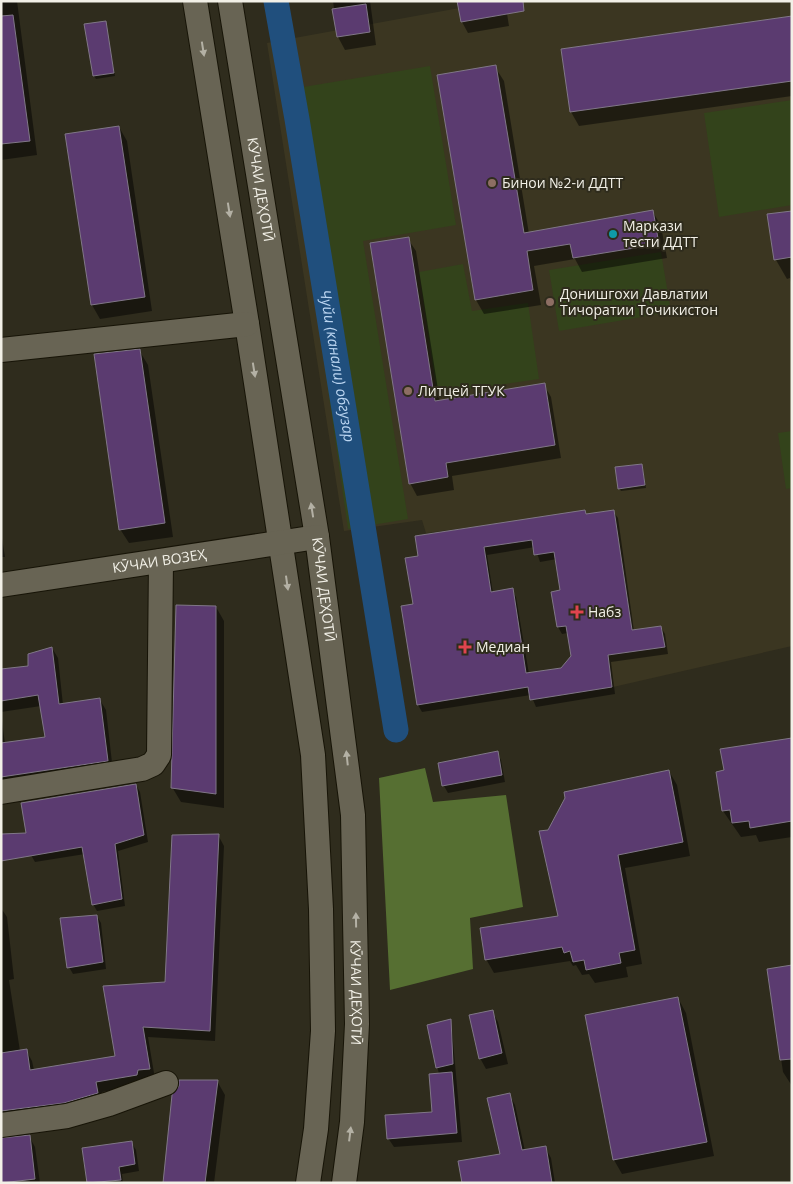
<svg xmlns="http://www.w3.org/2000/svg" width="793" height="1184" font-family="'Open Sans',sans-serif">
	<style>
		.built { fill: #3b3621 }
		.green { fill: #33431b }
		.forest { fill: #566f32 }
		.shadow { fill: #0007; fill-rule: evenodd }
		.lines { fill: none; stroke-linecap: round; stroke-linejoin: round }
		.canal { stroke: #204f7d; stroke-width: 25 }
		.building { fill: #5b3b70; stroke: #807787; fill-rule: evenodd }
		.minor-casing { stroke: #171407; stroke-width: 26 }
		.minor { stroke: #686454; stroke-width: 24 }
		.oneway { fill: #b4b1a5 }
		.education-dot { fill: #8d6e63; stroke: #2f2c1d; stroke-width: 2 }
		.culture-dot { fill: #0f9aa8; stroke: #2f2c1d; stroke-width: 2 }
		.health-dot { fill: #e0444e; stroke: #2f2c1d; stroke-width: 2 }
		.labels { text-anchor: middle; stroke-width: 4; stroke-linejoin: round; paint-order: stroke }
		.poi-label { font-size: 14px; fill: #f2f0e7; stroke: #2f2c1d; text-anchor: start }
		.street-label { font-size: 14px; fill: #f2f0e7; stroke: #2f2c1d }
		.water-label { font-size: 15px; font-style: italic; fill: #bbd5f1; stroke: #2f2c1d }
	</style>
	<rect width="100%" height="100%" fill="#2f2c1d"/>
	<path class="built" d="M498,1h294v645l-179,41 -27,-175 -160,21 -4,-13 -78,11 -77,-488z"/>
	<path class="green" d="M430,66l26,159 -93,16 45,278 -60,10 -63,-439z
		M792,100v105l-73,12 -15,-104z
		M661,252l10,60 -112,19 -10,-61z
		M463,264l9,47 56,-8 11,76 -102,15 -18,-122z
		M792,431v57l-6,1 -8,-56z"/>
	<path class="forest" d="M425,768l8,34 73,-7 17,112 -53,11 3,51 -83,21 -11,-212z"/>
	<path class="shadow" d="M1,1h16l20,154 -36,5z
		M333,1h37l6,44 -31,5 -7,-13z
		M458,1h47l4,25 -41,7 -6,-11z
		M792,18v78l-213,30 -8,-14z
		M105,22l10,54 -19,3 -2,-3z
		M495,67l9,14 25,153 124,-22 8,14 6,32 -85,14 -7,-13 -41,7 7,39 -57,9 -8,-14z
		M119,127l8,14 25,170 -52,8 -8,-14z
		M792,212v74l-2,-8 -3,1 -11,-19z
		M408,239l8,12 24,151 104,-17 7,12 10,61 -109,18 2,14 -37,6 -7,-13z
		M139,350l9,15 25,172 -44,6 -9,-14z
		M642,465l4,23 -25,3 -2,-3z
		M613,511l5,7 16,113 27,-4 4,7 3,20 -57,8 4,32 -79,13 -5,-12 -109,17 -4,-7 -3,-100 -8,-46 180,-44zM535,547l5,15 17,-3 5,32 -4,36 4,7 6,-1 4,24 -10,12 -33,5 -13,-77 -4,-7 -19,3 -6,-38z
		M1,532l4,25h-4z
		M216,607l8,14v187l-43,-6 -9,-15z
		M52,648l6,10 5,47 37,-5 6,10 7,61 -112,18v-76l4,31 41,-6 -5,-32 -40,6v-42l28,-3z
		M792,739v98l-33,5 -3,-7 -15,2 -18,-26 -6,-38 8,-2z
		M497,752l4,8 4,22 -57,11 -4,-7 -5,-22z
		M669,771l8,14 13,71 -65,12 17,96 -16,3 2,10 -33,6 -6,-9 -7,1 -6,-10 -3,1 -3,-5 -76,12 -8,-14 73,-42 -10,-86z
		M136,785l4,7 8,50 -30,9 7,55 -28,5 -4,-7 -8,-50 -50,8 -4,-7z
		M218,835l6,11 -9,195 -67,-4 7,42 -12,6 -41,7 1,12 -102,20v-216l6,9 7,62 -5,1 11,71 6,-1 6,11 2,9 82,-13 50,-74z
		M97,916l4,7 5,46 -33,5 -4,-7z
		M792,966v120l-9,-14 -15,-102z
		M678,998l8,15 28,143 -92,18 -8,-14 -28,-144z
		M492,1011l6,11 10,42 -22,5 -6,-11z
		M447,1021l5,9 10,112 -68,5 -6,-9 45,-25 6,-39 -11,-48z
		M217,1081l8,14 -11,88h-50z
		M509,1094l6,11 10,46 20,-4 6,11 4,25h-92l38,-28z
		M29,1136l6,11 5,36h-39z
		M131,1142l5,8 3,21 -17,3 1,9h-35z"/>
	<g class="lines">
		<path class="canal" id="s1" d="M276,1l21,118 99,611"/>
	</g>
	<path class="building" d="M457,1h66l1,10 -63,11z
		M366,4l4,28 -33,5 -5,-28z
		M13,15l17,126 -29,3v-128z
		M792,16v65l-222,31 -9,-63z
		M106,21l8,52 -21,3 -9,-52z
		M496,65l28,168 129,-23 6,34 -86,14 -3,-14 -43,7 6,39 -58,10 -38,-225z
		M119,126l26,171 -54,8 -26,-171z
		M792,211v46l-18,3 -7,-46z
		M409,237l26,164 110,-18 10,62 -109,18 2,14 -39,7 -39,-241z
		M140,349l25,174 -46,7 -25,-176z
		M642,464l3,21 -27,4 -3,-22z
		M585,510l1,4 28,-4 18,120 29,-4 4,21 -57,8 4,32 -82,13 -2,-13 -111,18 -16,-99 12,-2 -8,-46 13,-2 -3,-20zM532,540l2,15 20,-3 6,38 -9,2 6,35 9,-1 5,30 -10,12 -35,5 -13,-85 -22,4 -7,-45z
		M176,605l40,1v188l-45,-6z
		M52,647l7,57 41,-6 8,63 -107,16v-34l44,-6 -7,-42 -37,6v-32l27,-3v-12z
		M792,738v83l-42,7 -1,-7 -17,2 -2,-13 -8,1 -6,-39 8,-2 -4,-21z
		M498,751l4,24 -60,11 -4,-23z
		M669,770l14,72 -65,13 17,95 -16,3 2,10 -35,7 -2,-10 -11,2 -3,-11 -6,2 -2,-6 -77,13 -5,-32 78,-12 -19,-85 9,-1 17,-32 -1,-6z
		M136,784l8,51 -29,9 7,55 -30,6 -10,-58 -81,14v-27l25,-1 -5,-30z
		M219,834l-9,197 -67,-4 7,42 -12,1 -1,5 -41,7 2,11 -34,10 -63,8v-58l26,-4 3,21 85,-14 -12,-70 62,-4 7,-147z
		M97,915l6,47 -36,6 -7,-50z
		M792,965v94l-12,1 -13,-91z
		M678,997l29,145 -94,18 -28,-145z
		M493,1010l9,43 -23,6 -10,-44z
		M451,1019l2,45 -17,4 -9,-43z
		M452,1072l5,61 -70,6 -2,-24 47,-3 -3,-38z
		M179,1080h39l-13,103h-42l9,-88 7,-9z
		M510,1093l12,57 24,-4 6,37h-90l-4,-22 42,-7 -13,-56z
		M30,1135l5,44 -34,4v-45z
		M132,1141l3,23 -16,3 2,13 -34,3 -5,-35z"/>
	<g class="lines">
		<g class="minor-casing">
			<g id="minor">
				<path d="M195,1l52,323 66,431 8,154 2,122 -7,98 -8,54"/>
				<path id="s2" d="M230,1l87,536 36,278 4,209 -5,98 -8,61"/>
				<path d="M1,350l246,-26"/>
				<path id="s3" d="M1,585l316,-48"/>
				<path d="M1,792l141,-23 11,-5 6,-9 2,-194"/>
				<path d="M1,1125l66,-9 42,-12 57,-21"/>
			</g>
		</g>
		<use href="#minor" class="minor"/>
	</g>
	<defs><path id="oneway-solid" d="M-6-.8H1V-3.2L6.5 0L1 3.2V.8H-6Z" transform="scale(1.25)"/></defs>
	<g class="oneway">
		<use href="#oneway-solid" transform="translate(203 49) rotate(81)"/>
		<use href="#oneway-solid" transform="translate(229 210) rotate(81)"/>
		<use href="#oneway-solid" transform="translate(254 370) rotate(81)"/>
		<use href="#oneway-solid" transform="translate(312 510) rotate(-99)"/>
		<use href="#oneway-solid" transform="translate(287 583) rotate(82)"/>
		<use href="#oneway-solid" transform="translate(347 758) rotate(-96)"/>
		<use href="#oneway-solid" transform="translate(356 920) rotate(-91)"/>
		<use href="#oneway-solid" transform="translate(350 1134) rotate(-83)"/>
	</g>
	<g class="education-dot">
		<circle cx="492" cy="183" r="5"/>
		<circle cx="550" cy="302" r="5"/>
		<circle cx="408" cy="391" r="5"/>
	</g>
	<circle class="culture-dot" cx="613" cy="234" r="5"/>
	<g class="health-dot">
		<path d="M574.5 604.5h5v5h5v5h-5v5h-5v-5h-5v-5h5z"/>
		<path d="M462.5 639.5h5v5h5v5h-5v5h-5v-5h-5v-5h5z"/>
	</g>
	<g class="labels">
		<g class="poi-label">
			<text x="502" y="188">Бинои №2-и ДДТТ</text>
			<text x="623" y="231">Маркази<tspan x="623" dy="16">тести ДДТТ</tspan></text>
			<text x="560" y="299">Донишгохи Давлатии<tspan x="560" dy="16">Тичоратии Точикистон</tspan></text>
			<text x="418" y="396">Литцей ТГУК</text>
			<text x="588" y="617">Набз</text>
			<text x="476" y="652">Медиан</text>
		</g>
		<g class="street-label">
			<text dy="5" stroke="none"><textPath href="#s2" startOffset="191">КӮЧАИ ДЕҲОТӢ</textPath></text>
			<text dy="5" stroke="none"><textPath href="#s3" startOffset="160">КӮЧАИ ВОЗЕҲ</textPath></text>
			<text dy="5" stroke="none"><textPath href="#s2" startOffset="596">КӮЧАИ ДЕҲОТӢ</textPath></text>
			<text dy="5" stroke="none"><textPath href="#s2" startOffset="1001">КӮЧАИ ДЕҲОТӢ</textPath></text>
		</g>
		<g class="water-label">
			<text dy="5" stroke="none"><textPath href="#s1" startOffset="370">Чуйи (канали) обгузар</textPath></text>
		</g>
	</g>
	<rect width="793" height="1184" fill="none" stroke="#f2f0e7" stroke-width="5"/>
</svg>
